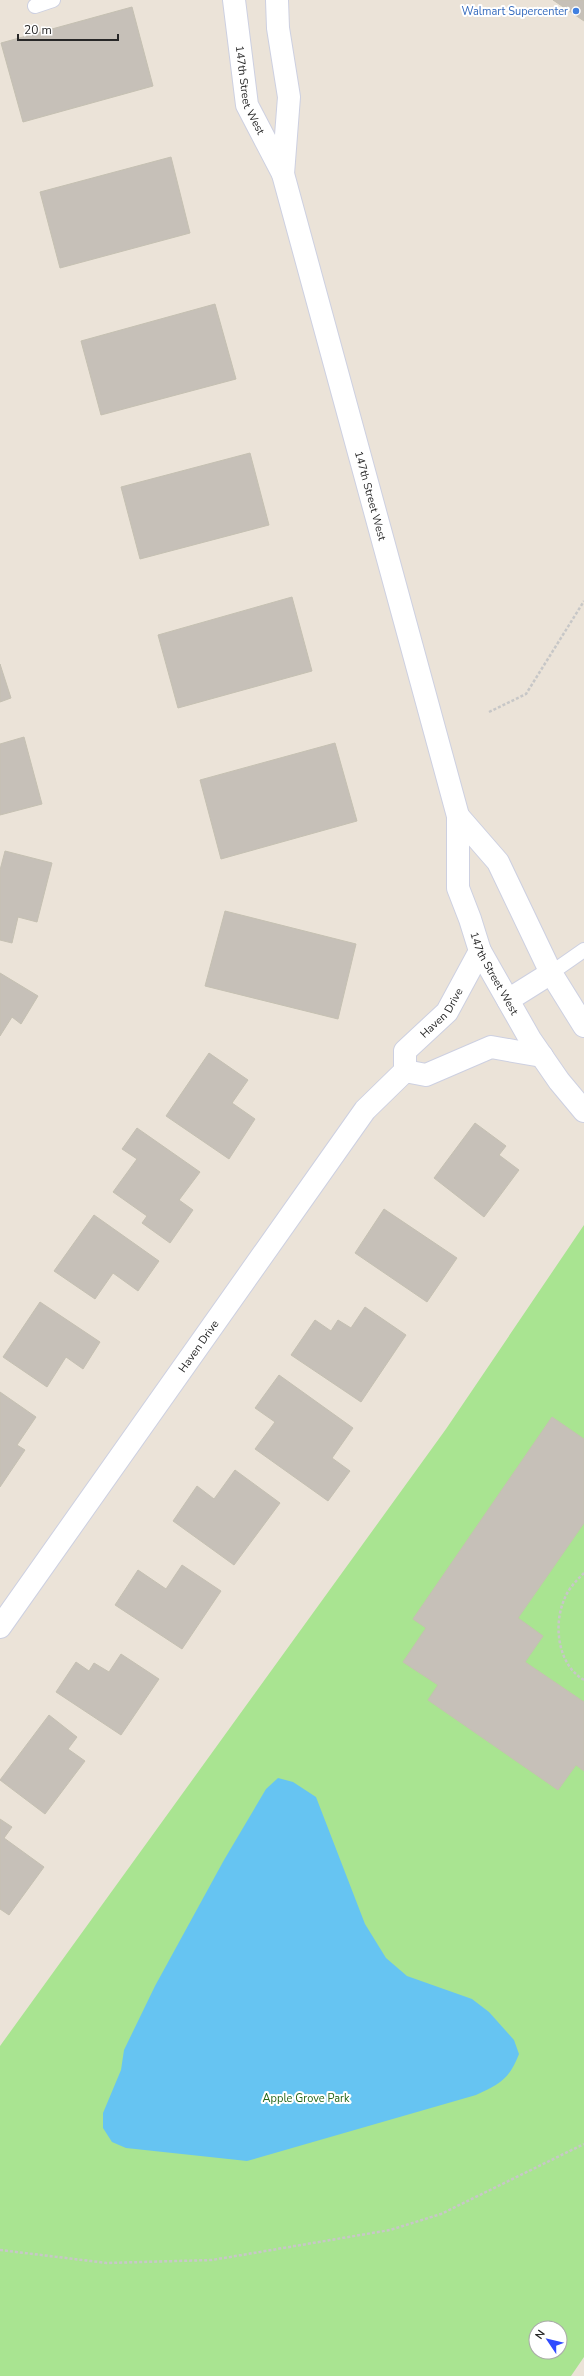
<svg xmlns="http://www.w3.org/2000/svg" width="584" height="2376" font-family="'Nunito Sans',sans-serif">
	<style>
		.green { fill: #a9e491; fill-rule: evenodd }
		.water { fill: #66c4f2 }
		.building { fill: #c6c0b8; stroke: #c5c0b2 }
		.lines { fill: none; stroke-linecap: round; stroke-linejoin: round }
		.lane-casing { stroke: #cdd0e1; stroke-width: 16 }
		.street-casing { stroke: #cdd0e1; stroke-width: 24 }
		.secondary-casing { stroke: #cdd0e1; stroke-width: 24 }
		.path { stroke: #c7c7c7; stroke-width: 2.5; stroke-dasharray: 3 2; stroke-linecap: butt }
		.lane { stroke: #fff; stroke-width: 14 }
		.street { stroke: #fff; stroke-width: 22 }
		.secondary { stroke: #fff; stroke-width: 22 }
		.shop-dot { fill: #3f7fe0; stroke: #fff; stroke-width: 1.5 }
		.labels { text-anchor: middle; stroke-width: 4; stroke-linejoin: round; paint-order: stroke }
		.shop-label { font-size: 11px; fill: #366cbe; stroke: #fff; text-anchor: end }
		.street-label { font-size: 11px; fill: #272727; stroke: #fff }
		.park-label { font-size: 11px; fill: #226517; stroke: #fff }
	</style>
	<rect width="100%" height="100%" fill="#ebe3d8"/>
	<path class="green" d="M584,1225v1132l-13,19h-571v-330l446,-617zM536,2328h24v24h-24z"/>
	<path class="water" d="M278,1778l15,4 23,15 49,127 21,34 21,18 65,23 17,13 25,28 5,14c-10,26 -20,30 -43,41l-229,66 -121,-13 -14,-6 -9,-14v-15l18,-43 3,-20 31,-64 69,-126 42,-71z"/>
	<path class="building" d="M553,0h31v21z
		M132,7l21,79 -130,36 -22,-79z
		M171,157l19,76 -130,35 -20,-76z
		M215,304l21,75 -135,36 -20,-74z
		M250,453l19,72 -129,34 -19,-72z
		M292,597l20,74 -134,37 -20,-73z
		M0,664l11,34 -11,4z
		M24,737l18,67 -42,11v-71z
		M335,743l22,78 -136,38 -21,-79z
		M5,851l47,12 -15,59 -19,-5 -6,26 -12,-3v-70z
		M225,911l131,33 -18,75 -133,-33z
		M0,973l38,23 -17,28 -9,-7 -12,19z
		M209,1053l39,27 -16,23 23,16 -26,40 -63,-43z
		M475,1123l31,23 -7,9 20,15 -35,47 -50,-39z
		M137,1128l63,44 -21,28 14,10 -23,33 -28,-20 5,-7 -34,-24 24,-33 -15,-10z
		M384,1209l73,49 -30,44 -72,-49z
		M94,1215l65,46 -21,30 -25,-18 -18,26 -41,-28z
		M40,1302l60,40 -17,27 -17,-12 -19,30 -44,-30z
		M365,1307l41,28 -45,67 -70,-47 24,-35 16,11 7,-11 13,8z
		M279,1375l74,53 -21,30 18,13 -22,30 -73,-52 20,-27 -20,-14z
		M0,1392l36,25 -19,28 8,5 -25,37z
		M552,1417l32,22v84l-66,95 25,18 -18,26 59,40v69l-8,-6 -18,25 -130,-90 10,-15 -35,-23 23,-34 -13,-9z
		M235,1470l45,33 -46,62 -61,-44 24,-35 17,13z
		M182,1565l39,26 -39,58 -67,-44 23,-35 28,19z
		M121,1654l38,25 -38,56 -65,-43 20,-30 13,9 5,-8 15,9z
		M49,1715l28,22 -9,12 17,12 -40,53 -45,-34z
		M0,1819l12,8 -8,11 40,29 -35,48 -9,-6z"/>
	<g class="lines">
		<g class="lane-casing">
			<path id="lane" d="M35,6l18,-6
				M551,973l33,-23"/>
		</g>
		<g class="street-casing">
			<g id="street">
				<path d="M508,1000l43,-27"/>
				<path d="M405,1071l21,4 65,-28 51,9"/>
				<path id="s1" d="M0,1627l365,-517 40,-39v-20l42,-39 33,-61"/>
			</g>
		</g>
		<g class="secondary-casing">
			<g id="secondary">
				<path id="s2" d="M234,0l13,105 36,69 175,642v72l12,31 10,32 50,88 29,42 25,30"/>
				<path d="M277,0l1,28 11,69 -6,77"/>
				<path d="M458,816l40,46 53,111 33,53"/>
			</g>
		</g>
		<path class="path" d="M489,712l37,-18 58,-93
			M584,1573c-8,8 -16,16 -20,27 -11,26 -6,65 20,80
			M0,2250l107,13 105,-3 178,-30 51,-16 143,-70"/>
		<use href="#lane" class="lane"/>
		<use href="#street" class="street"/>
		<use href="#secondary" class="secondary"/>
	</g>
	<circle class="shop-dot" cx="576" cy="11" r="4"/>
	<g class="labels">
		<g class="shop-label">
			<text x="568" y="15">Walmart Supercenter</text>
		</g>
		<g class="street-label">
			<text dy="4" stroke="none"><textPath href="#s2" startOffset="92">147th Street West</textPath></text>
			<text dy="4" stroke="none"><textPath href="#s2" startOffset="517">147th Street West</textPath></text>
			<text dy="4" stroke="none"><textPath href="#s2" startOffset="1014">147th Street West</textPath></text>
			<text dy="4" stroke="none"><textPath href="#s1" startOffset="762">Haven Drive</textPath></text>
			<text dy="4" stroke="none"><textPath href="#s1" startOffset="344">Haven Drive</textPath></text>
		</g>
		<g class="park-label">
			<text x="306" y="2102">Apple Grove Park</text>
		</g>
	</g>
	<g transform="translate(548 2340) rotate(305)"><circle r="19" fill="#ffffff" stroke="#a9a9a9"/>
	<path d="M0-3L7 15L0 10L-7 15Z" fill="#304bff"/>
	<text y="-6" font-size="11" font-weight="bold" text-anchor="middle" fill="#272727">N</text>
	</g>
	<path d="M18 34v6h100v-6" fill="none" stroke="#272727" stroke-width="2"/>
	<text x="24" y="34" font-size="12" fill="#272727" stroke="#ffffff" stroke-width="3" paint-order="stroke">20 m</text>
</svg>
